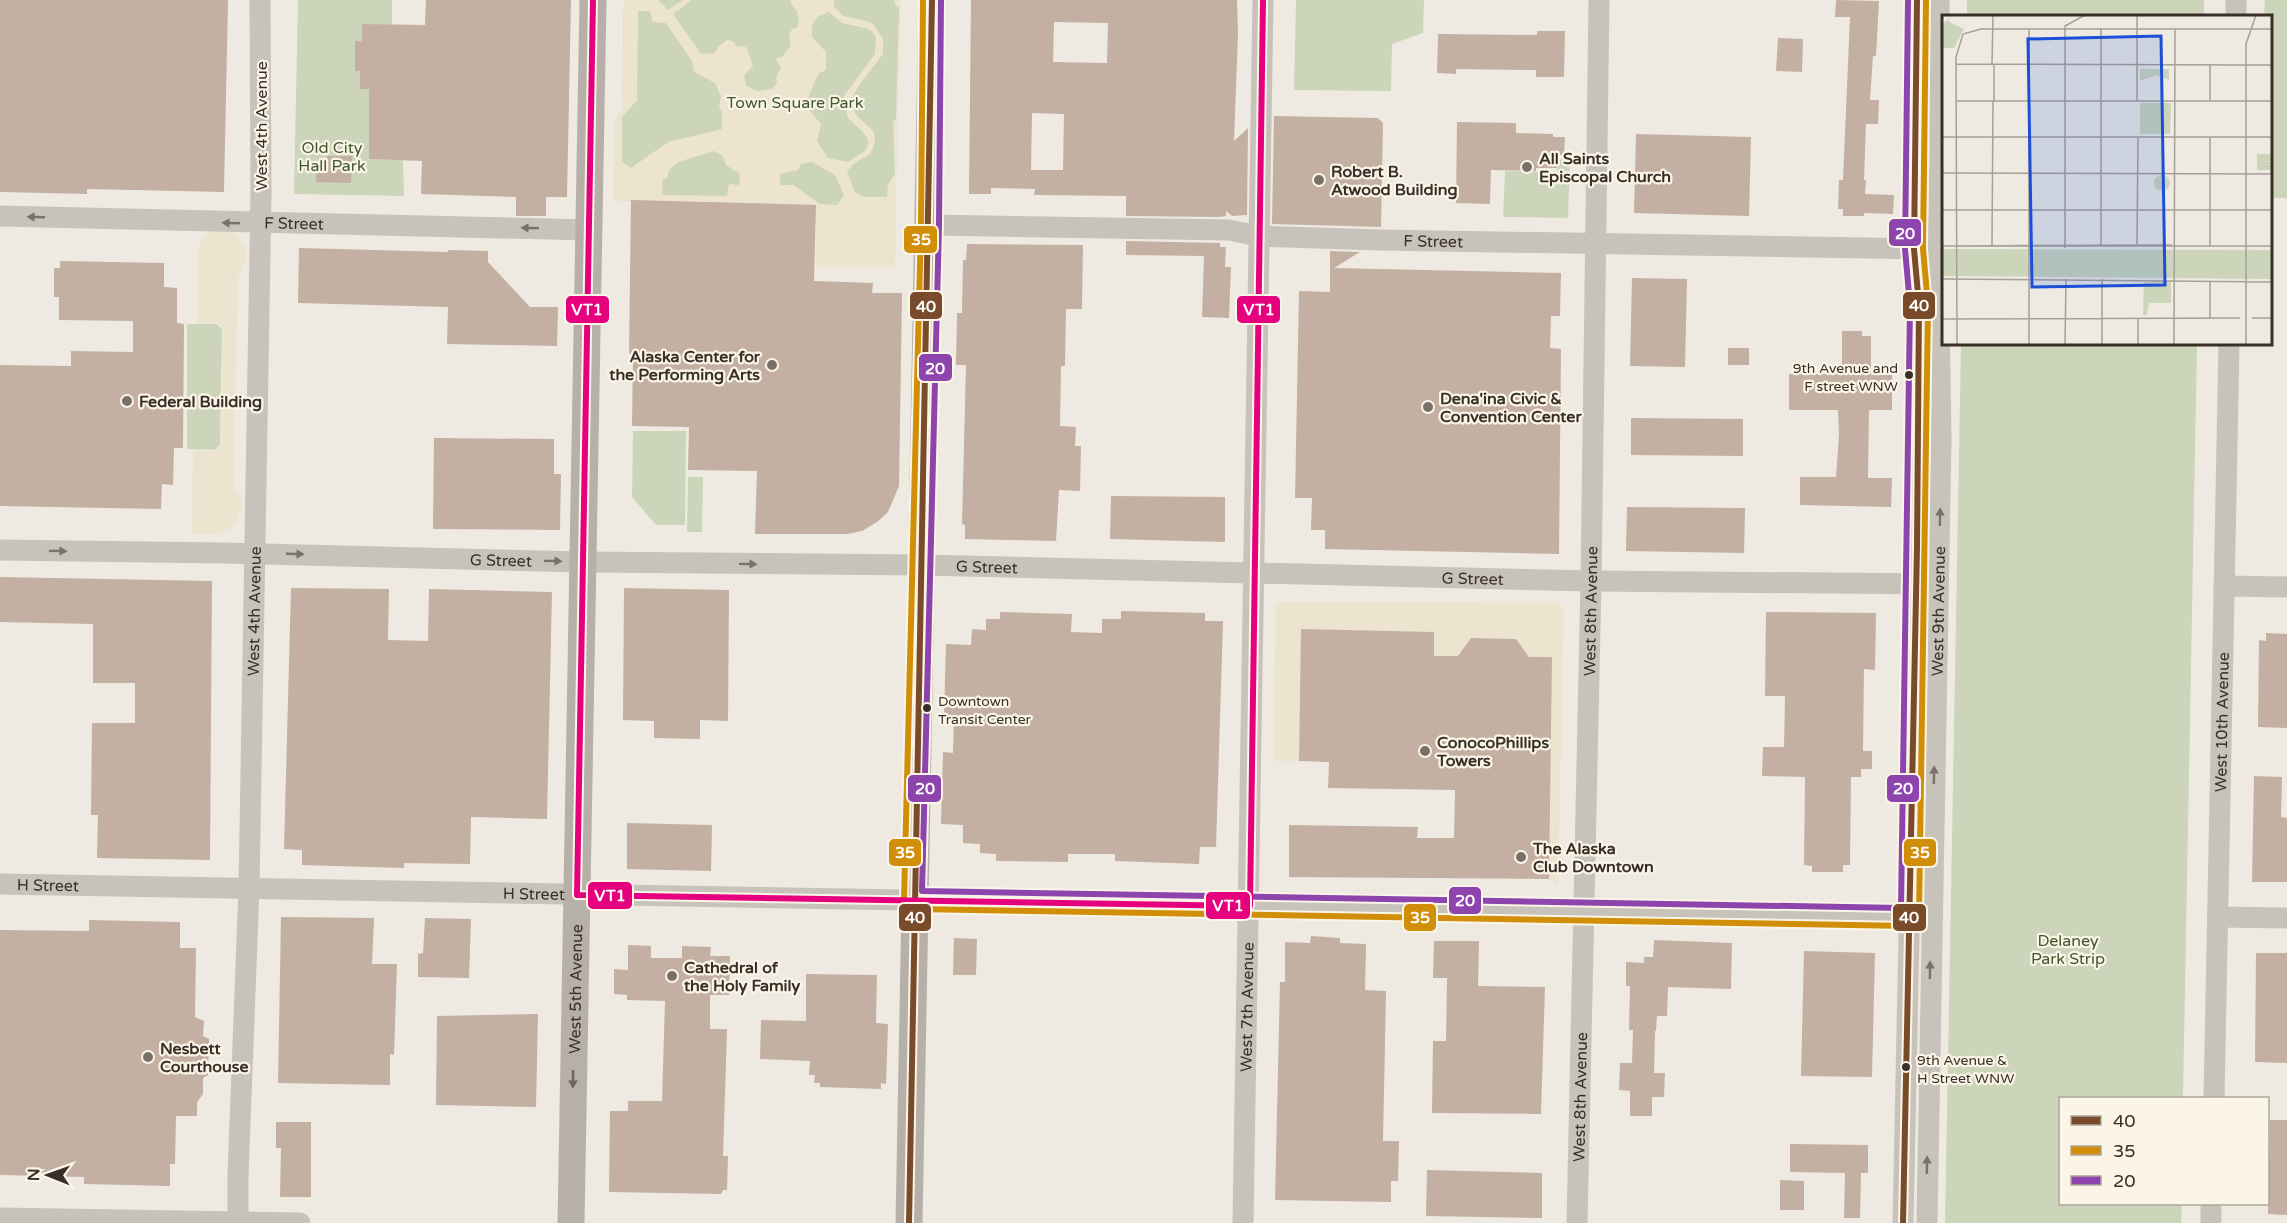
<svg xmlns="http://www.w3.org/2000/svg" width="2287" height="1223" font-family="'Varela Round',sans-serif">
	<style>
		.green { fill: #ccd5ba }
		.plaza { fill: #ede4d0; fill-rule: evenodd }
		.building { fill: #c3b0a2; fill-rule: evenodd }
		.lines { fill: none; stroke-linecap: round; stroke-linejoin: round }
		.minor { stroke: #c7c2ba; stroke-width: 21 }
		.major { stroke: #b7b0a9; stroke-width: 27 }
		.bus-1-casing { stroke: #fbf5e8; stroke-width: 10 }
		.bus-2-casing { stroke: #fbf5e8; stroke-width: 10 }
		.bus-3-casing { stroke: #fbf5e8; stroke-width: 10 }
		.bus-4-casing { stroke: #fbf5e8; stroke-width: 10 }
		.bus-1 { stroke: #7a4b2a; stroke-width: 6 }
		.bus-2 { stroke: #d18e08; stroke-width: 6 }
		.bus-3 { stroke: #8e44ad; stroke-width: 6 }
		.bus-4 { stroke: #e5007d; stroke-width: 6 }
		.oneway { fill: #79716a }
		.oneway2 { fill: #6b635c }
		.poi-dot { fill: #787069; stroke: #fbf5e8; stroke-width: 2 }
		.bus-dot { fill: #392f28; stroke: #fbf5e8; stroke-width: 2 }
		.labels { text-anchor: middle; stroke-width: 4.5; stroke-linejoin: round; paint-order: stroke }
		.bus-label { font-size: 14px; fill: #392f28; stroke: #fbf5e8; text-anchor: start }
		.park-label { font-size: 16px; fill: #41592a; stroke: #fbf5e8 }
		.street-label { font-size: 16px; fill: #392f28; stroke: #fbf5e8 }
		.poi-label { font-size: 16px; font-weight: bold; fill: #392f28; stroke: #fbf5e8; text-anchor: start }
		.inset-road { fill: none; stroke: #a69f98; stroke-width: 1.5 }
		.view { fill: #1d4ed8; fill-opacity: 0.15; stroke: #1d4ed8; stroke-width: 3 }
		.inset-edge { fill: none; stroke: #392f28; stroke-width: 3 }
		.line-badge { stroke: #fbf5e8; stroke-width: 2 }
		.badge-label { font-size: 16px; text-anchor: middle; font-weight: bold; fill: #fff }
	</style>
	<rect width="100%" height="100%" fill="#eeeae2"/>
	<path class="green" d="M298,0h94v25l-30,-1v17l-7,1v28l5,1 9,18v70l34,1 1,36 -110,-2z
		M624,0h276l-5,208 -282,-8 2,-83 7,-6z
		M1296,0h128l-1,33 -31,11 -1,47 -97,-1z
		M1967,0h237v16h-237z
		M2265,0h22v198h-16l-1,-182h-6z
		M1558,159l12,1 -2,58 -65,-1 2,-46 52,1z
		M187,324h30l5,5 -2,116 -6,5 -27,-1z
		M1961,344h236l-14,754h-123v106h122l-1,19h-236z
		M633,431h53l-1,94h-29l-24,-28z
		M688,477h15l-1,55h-15z"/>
	<path class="plaza" d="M624,0h34l10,10 15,-10h9l-19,14 28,40 14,-1 3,-6 9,-7 6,1 3,5 10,1 7,19 -9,9 2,11 11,5 15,-2 5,-6 -1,-6 5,-8 -5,-11 6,-1 9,-11 -2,-10 3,-7 5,-1 2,-6 -2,-11 -6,-7v-4h43v6l9,10 20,4 10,4 10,15v15l-23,30 -7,12 -1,8 4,11 18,17 1,11 -5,11 -17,10 -6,8 8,20 8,5h24l1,-12 7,-11 -2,-52 3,-3 3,-112 -3,-1 -2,-6h6l-5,268 -79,-1v-62l-203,-5 2,-83 7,-6zM638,11h12l3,11 13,1 26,38 2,11 21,11 6,14 -2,10 3,4v18l-54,13 -37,26 -9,-6v-45l15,-17zM829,12l13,11 23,5 7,3 4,6 -1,17 -31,42 4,22 16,15 5,9 -4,9 -17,11 -20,-4 -11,-17 4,-17 -12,-14v-15l10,-22 7,-3v-18l-14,-15v-11l5,-9zM714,151l9,5 3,9 14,9 -1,11 -10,-1 -2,12 -65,-1 1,-16 4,-1 2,-8 9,-8zM812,162l23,13 9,20 -7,10 -17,-1 -27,-19h-13v-11l18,-4 3,-6z
		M226,229l12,7 8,14v9l-8,20 -5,208 8,10 2,9 -7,17 -6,7 -19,4 -19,-1 1,-82h21l7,-6 2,-117 -6,-5h-20l1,-76 7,-12 8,-4z
		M1276,602l282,1 6,6 -6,276 -9,-6 1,-32 -6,-1 -15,-189 -13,-18 -45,-1 -13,18h-24v-24l-132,-1 -3,130h-26z"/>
	<path class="building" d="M0,0h228l-4,192 -137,-3v5l-87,-2z
		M426,0h145l-4,197h-21v19h-30v-19l-95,-3 1,-33 -53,-2v-70h-9v-18h-5v-30h7v-17l63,1z
		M971,0h266l1,33 -4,108 14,-13 -1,87 -15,1 -6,-5v5l-6,1 -94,-1v-20l-92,-1 1,-6 -44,-1v6h-22zM1054,22l54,1 -1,40 -54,-1zM1032,113l32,1 -1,56h-32z
		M1836,0l43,1 -3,55h-3l-3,44h9l-1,24h-12l-2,56h2l-1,14 29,1 -1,19 -29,-1v3h-21v-7h-5l1,-29h4l7,-163h-15z
		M1537,31h28l-1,46h-28v-7l-80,-1v5l-19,-1 1,-39 99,1z
		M1778,38l25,1 -1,33 -26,-1z
		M1274,116l104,2 5,5 -2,104 -109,-3z
		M1457,122l59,1v10l37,1v3h12l-1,18h-7v13h-21v3l-45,-1 -1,34 -34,-1z
		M1636,134l115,3 -2,79 -115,-3z
		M327,156h25l-1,27 -35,-1 1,-20 10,-3z
		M631,200l185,5 -2,76 59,2 -1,10h30l-3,193 -11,26 -11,10 -15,9 -15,3h-92l2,-63 -69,-1 1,-43 -57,-1 1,-70 -4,-3z
		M1126,241l94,2v4h6l-1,20h6l-2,51 -27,-1 2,-61 -78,-1z
		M967,244l116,1 -1,64h-16l-1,57h-4l-1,60 16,1 -1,19h6l-1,45 -21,-1 -3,51 -91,-2v-14l-3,-1 4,-159h-10l1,-52h5l1,-53h3z
		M299,248l149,4v-2l40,1v11l42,45h28l-1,39 -110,-2 1,-37 -150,-4z
		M1330,251l30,1 -26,16 227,5 -1,43h-9l-1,32 11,1 -2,205 -234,-5v-19h-14l1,-32h-17l4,-207 31,1z
		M60,261l104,2v24l13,1v35l7,1 -1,124h-9l-1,37 -11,-1 -1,25 -161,-3v-141l71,1v-15l62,1v-31l-74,-1v-23h-5v-29h6z
		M1632,278l55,1 -2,88 -55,-1z
		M1842,331h20v5h9v39h21v35h-23l-1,68h24l-1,29 -91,-2v-28h36l3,-43 -1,-24h-49v-36h53z
		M1728,348h21v17h-21z
		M1631,418l112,1v37l-112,-1z
		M434,438l120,1v35h7l-1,56 -127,-1z
		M1111,496l114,1v45l-115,-3z
		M1627,507l118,1 -1,45 -118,-2z
		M0,577l212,4 -2,279 -113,-2 1,-43h-7l1,-92h43v-40h-42v-59l-93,-2z
		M291,588l98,1 -1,51 40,1 1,-52 123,3 -5,227 -76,-2 -1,47 -66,-1v5l-102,-3v-15l-18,-1z
		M624,588l105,2 -1,131 -28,-1v19l-46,-1v-17l-31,-1z
		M1121,611l84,2v8h18l-7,226h-16l-1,17 -84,-3v-7h-47v8l-72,-1v-7l-16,-1v-9l-17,-1v-18l-22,-1 2,-72 10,1 1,-36 -10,-1 2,-72 25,1 1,-16 14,1v-11h14v-7l72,2 -1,18 31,1v-14h19z
		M1766,612l110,1 -1,57 -11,-1 -1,82h9v18h-11v8h-10l-1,88h-7v7h-31v-6l-8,-1 1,-88 -43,-1 1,-29h21l1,-51h-20z
		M1301,629l133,3v24h24l13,-18 45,1 13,18h23l-3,222 -260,-2v-52l129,2 -1,11h37l1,-48 -127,-2 1,-26 -30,-1z
		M2266,633l21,1v94l-29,-1 1,-87 7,1z
		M2254,776l28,1 -1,40 6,1v64h-35z
		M627,823l85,2 -1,46 -84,-2z
		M281,917l93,1 -2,46h25l-3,91 -4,-1v31l-112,-2z
		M425,918l46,1 -2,59 -51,-1v-23l5,-1z
		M89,920l91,2v26h16l-1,69 9,4 -1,15 6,3 -1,36 -5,3v16l-6,8v14h-21l-1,48h-5v22l-86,-2v-7l-84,-2v-245l89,1z
		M1311,936l29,2v5l26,1 -1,46 21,1 -3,150h16l-1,40h-7v21l-116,-2 5,-218h5v-40l25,1z
		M954,938l23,1 -1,36h-23z
		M1654,940l78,3 -1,46 -63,-2 -1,29h-10l-1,15h-1l-1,42h11l-1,24h-12v19h-22v-25l-11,-1 1,-27h12l1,-33h-4l1,-44h-4v-24l18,1v-6h9z
		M1434,941h45l-1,45 67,1 -4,127 -109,-1 1,-72h13l1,-63h-14z
		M628,945l23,1v12h31v-12l29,1 -1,9h20l-1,39h-19v34h17l-4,127h5l-1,34h-4l-2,4 -112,-2 1,-81h18v-10h34l3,-100 -38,-1v-5l-13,-1v-25l14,1z
		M1804,951l71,2 -3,124 -71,-1z
		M2256,953h31v110l-32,-1z
		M806,974l71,1 -1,48 12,1 -2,60 -5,-1v6l-61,-2v-4h-6l1,-8h-6l1,-14 -50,-2 1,-39 45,1z
		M538,1014l-2,93 -100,-2 1,-89z
		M2270,1120h17v95l-19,-1z
		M276,1122h35v75h-31l1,-49h-5z
		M1790,1144l78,1v28h-7l-1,45h-16l1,-45 -55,-1z
		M1427,1170l115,3v45l-116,-2z
		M1780,1180l24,1v29h-24z"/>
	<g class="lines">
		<g class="minor">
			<path d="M2236,16v-16"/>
			<path id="s1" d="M0,216l589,14"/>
			<path id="s2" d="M930,225l299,5 29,6 122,4 547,9"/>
			<path id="s3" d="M0,550l222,3 361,9 338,3 670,16 347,3"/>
			<path d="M2224,586l63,1"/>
			<path id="s4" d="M0,884l1931,34"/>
			<path d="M2218,917l69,1"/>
			<path id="s5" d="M2214,1098l15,-754"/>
			<path d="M0,1218l300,5"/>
			<path id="s6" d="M238,1223v-48l11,-287 12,-695 -1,-193"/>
			<path id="s7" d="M1243,1223l20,-1223"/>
			<path id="s8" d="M1577,1223l14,-642 8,-581"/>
			<path d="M1903,1223l14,-675 2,-243 -5,-56 3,-249"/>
			<path id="s9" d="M1927,1223l14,-784 -3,-190 2,-93 -1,-156"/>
			<path d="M2211,1223v-19"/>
		</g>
		<g class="major">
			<path id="s10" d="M571,1223l22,-1223"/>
			<path d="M909,1223c4,-408 19,-815 23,-1223"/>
		</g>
		<g class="bus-1-casing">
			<path id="bus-1" d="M909,1223l23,-1223
				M1903,1223l14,-675 2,-243 -5,-56 3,-249"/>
		</g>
		<g class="bus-2-casing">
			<path id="bus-2" d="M923,0l-2,225 -17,675 3,7 6,2 997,17 6,-3 3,-6 9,-612 -5,-56 3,-249"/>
		</g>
		<g class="bus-3-casing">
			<path id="bus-3" d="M941,0l-2,225 -17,666 979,17 9,-603 -5,-56 3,-249"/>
		</g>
		<g class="bus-4-casing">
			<path id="bus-4" d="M593,0l-16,895 673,11 13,-906"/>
		</g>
		<use href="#bus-1" class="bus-1"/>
		<use href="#bus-2" class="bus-2"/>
		<use href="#bus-3" class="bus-3"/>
		<use href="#bus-4" class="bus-4"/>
	</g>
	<defs><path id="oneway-solid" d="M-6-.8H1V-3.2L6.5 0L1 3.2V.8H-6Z" transform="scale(1.5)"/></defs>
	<g class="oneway">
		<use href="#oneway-solid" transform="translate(36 217) rotate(-178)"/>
		<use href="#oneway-solid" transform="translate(231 223) rotate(-178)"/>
		<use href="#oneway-solid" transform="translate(530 228) rotate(-179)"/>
		<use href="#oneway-solid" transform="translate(1940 517) rotate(-89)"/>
		<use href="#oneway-solid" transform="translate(58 551) rotate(1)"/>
		<use href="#oneway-solid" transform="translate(295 554) rotate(2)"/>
		<use href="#oneway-solid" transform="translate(553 561) rotate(1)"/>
		<use href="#oneway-solid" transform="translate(748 564) rotate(1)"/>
		<use href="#oneway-solid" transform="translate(1934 775) rotate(-89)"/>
		<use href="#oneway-solid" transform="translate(1930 970) rotate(-89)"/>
		<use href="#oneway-solid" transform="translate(1927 1165) rotate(-89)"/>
	</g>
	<use class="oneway2" href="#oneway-solid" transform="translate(573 1079) rotate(91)"/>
	<g class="poi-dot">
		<circle cx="1527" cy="167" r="6"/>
		<circle cx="1319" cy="180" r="6"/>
		<circle cx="772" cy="365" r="6"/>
		<circle cx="127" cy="401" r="6"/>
		<circle cx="1428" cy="407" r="6"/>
		<circle cx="1425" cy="751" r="6"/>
		<circle cx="1521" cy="857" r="6"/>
		<circle cx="672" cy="976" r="6"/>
		<circle cx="148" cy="1057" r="6"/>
	</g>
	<g class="bus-dot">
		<circle cx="1909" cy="375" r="5"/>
		<circle cx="927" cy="708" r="5"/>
		<circle cx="1906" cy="1067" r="5"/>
	</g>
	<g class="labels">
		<g class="bus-label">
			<text x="1898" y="373" text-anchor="end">9th Avenue and<tspan x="1898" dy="18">F street WNW</tspan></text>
			<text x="938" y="706">Downtown<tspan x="938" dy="18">Transit Center</tspan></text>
			<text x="1917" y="1065">9th Avenue &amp;<tspan x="1917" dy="18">H Street WNW</tspan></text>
		</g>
		<g class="park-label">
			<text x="795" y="108">Town Square Park</text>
			<text x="332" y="153">Old City<tspan x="332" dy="18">Hall Park</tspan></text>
			<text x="2068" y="946">Delaney<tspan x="2068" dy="18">Park Strip</tspan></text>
		</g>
		<g class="street-label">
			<text transform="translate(261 126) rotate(-90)" y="6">West 4th Avenue</text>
			<text dy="6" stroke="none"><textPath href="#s1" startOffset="294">F Street</textPath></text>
			<text dy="6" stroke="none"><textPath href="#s2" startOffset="504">F Street</textPath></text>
			<text dy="6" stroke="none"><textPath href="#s3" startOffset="501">G Street</textPath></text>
			<text dy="6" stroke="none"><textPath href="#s3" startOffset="987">G Street</textPath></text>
			<text dy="6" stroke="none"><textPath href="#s3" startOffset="1473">G Street</textPath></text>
			<text dy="6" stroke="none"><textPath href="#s6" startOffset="612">West 4th Avenue</textPath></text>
			<text dy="6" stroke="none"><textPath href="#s8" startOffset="612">West 8th Avenue</textPath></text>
			<text dy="6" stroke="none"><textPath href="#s9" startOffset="612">West 9th Avenue</textPath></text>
			<text dy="6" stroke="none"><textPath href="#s5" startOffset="376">West 10th Avenue</textPath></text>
			<text dy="6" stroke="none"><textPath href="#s4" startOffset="48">H Street</textPath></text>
			<text dy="6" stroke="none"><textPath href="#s4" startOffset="534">H Street</textPath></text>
			<text dy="6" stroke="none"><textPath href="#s10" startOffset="234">West 5th Avenue</textPath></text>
			<text dy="6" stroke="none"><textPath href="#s7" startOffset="216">West 7th Avenue</textPath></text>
			<text dy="6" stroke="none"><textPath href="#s8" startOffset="126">West 8th Avenue</textPath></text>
		</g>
		<g class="poi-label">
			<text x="1539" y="164">All Saints<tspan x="1539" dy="18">Episcopal Church</tspan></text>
			<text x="1331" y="177">Robert B.<tspan x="1331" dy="18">Atwood Building</tspan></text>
			<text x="760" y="362" text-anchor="end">Alaska Center for<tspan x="760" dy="18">the Performing Arts</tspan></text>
			<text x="1440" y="404">Dena'ina Civic &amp;<tspan x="1440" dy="18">Convention Center</tspan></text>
			<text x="139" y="407">Federal Building</text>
			<text x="1437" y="748">ConocoPhillips<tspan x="1437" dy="18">Towers</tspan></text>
			<text x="1533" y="854">The Alaska<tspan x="1533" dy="18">Club Downtown</tspan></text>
			<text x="684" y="973">Cathedral of<tspan x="684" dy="18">the Holy Family</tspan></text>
			<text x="160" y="1054">Nesbett<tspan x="160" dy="18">Courthouse</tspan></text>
		</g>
	</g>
	<g transform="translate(1942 15)">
		<rect width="330" height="330" fill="#eeeae2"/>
		<path d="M10,0l-4,6 16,8 -10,19h-12v-23zM198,54h29v11l-12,-5 -17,6zM198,88h31l-1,31h-30zM315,139h15v7l-9,1h9v8h-15zM212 168a8 8 0 1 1 16 0a8 8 0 1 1-16 0ZM0,234l330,1v29l-330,-3zM202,267h27v21h-22l-2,12h-4z" fill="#ccd5ba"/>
		<path class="inset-road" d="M14,49l289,1M50,49l1,-49M303,50h27M14,86h316M52,86v-36M195,86v-86M268,86v-36M0,122h87v-107M0,158l330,1M0,195h330M195,229l1,-106M50,230l1,-144M0,231h330M0,231l230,-1M159,231v-218M268,231v-108M123,233v-222l20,-11M0,264l330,3M160,264v66M268,266v37M310,303h20M0,304l298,-1M15,330l-1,-288 7,-23 18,-5h291M87,330v-208h243M123,330l1,-66M196,330v-27M232,330l1,-315M304,330v-301l10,-29"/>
		<path class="view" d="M219,21l4,249 -133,2 -4,-248z"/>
		<rect width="330" height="330" class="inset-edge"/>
	</g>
	<g class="line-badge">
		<rect x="1888" y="218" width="34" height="29" rx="6" fill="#8e44ad"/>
		<rect x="903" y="225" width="35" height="29" rx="6" fill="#d18e08"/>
		<rect x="1902" y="291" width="34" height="29" rx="6" fill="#7a4b2a"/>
		<rect x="909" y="291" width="34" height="29" rx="6" fill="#7a4b2a"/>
		<rect x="565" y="295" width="45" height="29" rx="6" fill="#e5007d"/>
		<rect x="1236" y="295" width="45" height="29" rx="6" fill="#e5007d"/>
		<rect x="918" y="353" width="35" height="29" rx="6" fill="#8e44ad"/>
		<rect x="1886" y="774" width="34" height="29" rx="6" fill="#8e44ad"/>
		<rect x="907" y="774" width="35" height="29" rx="6" fill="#8e44ad"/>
		<rect x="1903" y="838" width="34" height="29" rx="6" fill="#d18e08"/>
		<rect x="888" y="838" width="34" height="29" rx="6" fill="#d18e08"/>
		<rect x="587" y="881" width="46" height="29" rx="6" fill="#e5007d"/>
		<rect x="1448" y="886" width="34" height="29" rx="6" fill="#8e44ad"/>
		<rect x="1205" y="891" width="46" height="29" rx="6" fill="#e5007d"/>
		<rect x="1892" y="903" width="35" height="29" rx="6" fill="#7a4b2a"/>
		<rect x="898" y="903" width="34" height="29" rx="6" fill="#7a4b2a"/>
		<rect x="1403" y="903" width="34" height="29" rx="6" fill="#d18e08"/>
	</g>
	<g class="badge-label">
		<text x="1905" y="239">20</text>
		<text x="921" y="245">35</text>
		<text x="1919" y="311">40</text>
		<text x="926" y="312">40</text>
		<text x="587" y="315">VT1</text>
		<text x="1259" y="315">VT1</text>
		<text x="935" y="374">20</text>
		<text x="1903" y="794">20</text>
		<text x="925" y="794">20</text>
		<text x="1920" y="858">35</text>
		<text x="905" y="858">35</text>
		<text x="610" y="901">VT1</text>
		<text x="1465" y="906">20</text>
		<text x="1228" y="911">VT1</text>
		<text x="1909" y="923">40</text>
		<text x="915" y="923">40</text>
		<text x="1420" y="923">35</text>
	</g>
	<rect x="2059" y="1097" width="210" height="108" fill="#fbf5e8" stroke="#ada69b" stroke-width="1.5"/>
	<rect x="2071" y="1116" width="30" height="9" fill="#7a4b2a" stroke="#ada69b" stroke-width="1.5"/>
	<text x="2113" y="1127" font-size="18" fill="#392f28">40</text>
	<rect x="2071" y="1146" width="30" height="9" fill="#d18e08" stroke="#ada69b" stroke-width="1.5"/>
	<text x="2113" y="1157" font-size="18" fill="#392f28">35</text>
	<rect x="2071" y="1176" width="30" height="9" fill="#8e44ad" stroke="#ada69b" stroke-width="1.5"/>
	<text x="2113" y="1187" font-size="18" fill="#392f28">20</text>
	<g transform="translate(48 1175) rotate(271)" stroke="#fbf5e8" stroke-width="4.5" paint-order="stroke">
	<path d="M0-4.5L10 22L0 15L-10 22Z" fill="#392f28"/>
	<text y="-9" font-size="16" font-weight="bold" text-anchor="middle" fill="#392f28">N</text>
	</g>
</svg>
